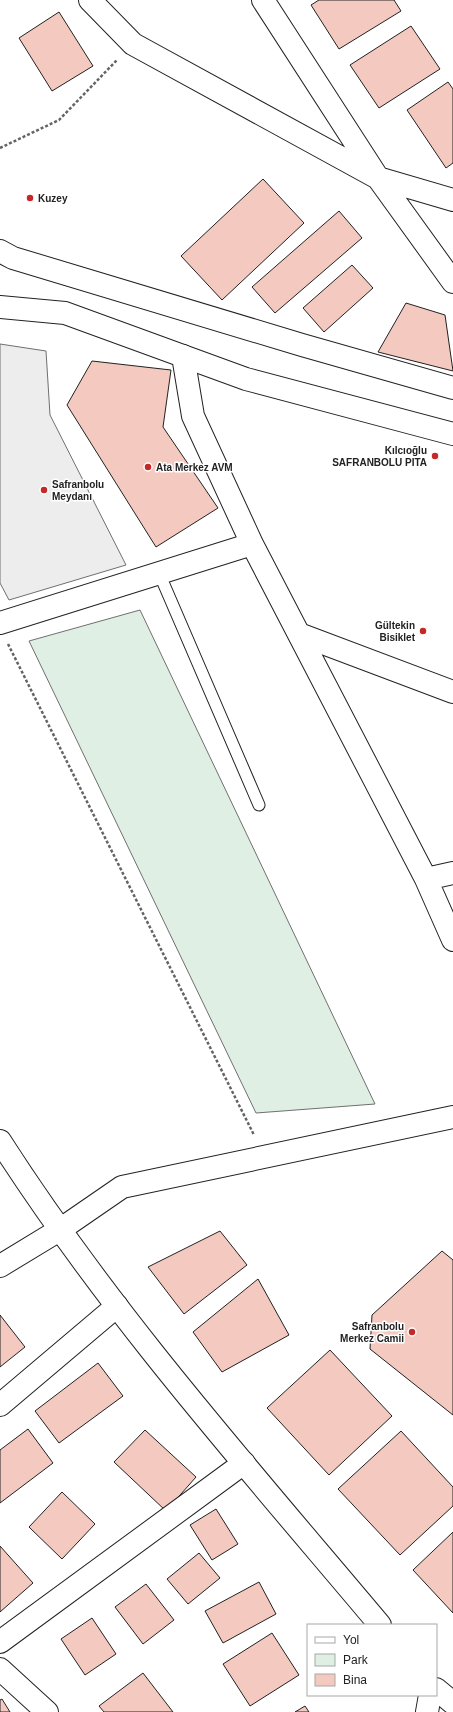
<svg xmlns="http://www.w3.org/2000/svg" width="453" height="1712" font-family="Arial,sans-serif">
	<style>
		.green { fill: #e0efe3; stroke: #6f6f6f }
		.parking { fill: #ededed; stroke: #6f6f6f }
		.building { fill: #f3c9c0; stroke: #222 }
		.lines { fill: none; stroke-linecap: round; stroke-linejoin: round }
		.service-casing { stroke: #222; stroke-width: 13 }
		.minor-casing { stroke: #222; stroke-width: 24 }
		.tertiary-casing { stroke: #222; stroke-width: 24 }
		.path { stroke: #646464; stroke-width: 2.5; stroke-dasharray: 3 2; stroke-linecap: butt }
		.service { stroke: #fff; stroke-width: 11 }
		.minor { stroke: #fff; stroke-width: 22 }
		.tertiary { stroke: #fff; stroke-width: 22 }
		.poi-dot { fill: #c62828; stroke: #fff; stroke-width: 1.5 }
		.labels { text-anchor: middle; stroke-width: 3; stroke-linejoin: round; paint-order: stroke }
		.poi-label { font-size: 10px; font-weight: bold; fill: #222; stroke: #fff; text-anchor: start }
	</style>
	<rect width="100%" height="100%" fill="#fff"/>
	<path class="green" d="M140,610l235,494 -119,9 -227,-472z"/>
	<path class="parking" d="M0,344l46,7 4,64 76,150 -117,35 -9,-17z"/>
	<path class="building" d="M319,0h75l7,11 -62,38 -28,-44z
		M59,12l34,54 -41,25 -33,-53z
		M411,26l29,43 -61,39 -29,-43z
		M448,82l5,7v74l-7,5 -39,-58z
		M263,179l41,44 -82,77 -41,-44z
		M339,211l23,27 -87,75 -23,-26z
		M352,265l21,23 -49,44 -21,-24z
		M406,303l39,12 8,56 -75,-19z
		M92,361l79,9 -8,57 55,81 -62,39 -89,-142z
		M220,1231l27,34 -63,49 -36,-47z
		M442,1251l11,9v155l-83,-66 2,-34z
		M258,1279l31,56 -67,37 -29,-40z
		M0,1315l25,32 -25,20z
		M330,1350l62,66 -63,59 -62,-67z
		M98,1363l25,33 -64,47 -24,-32z
		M28,1429l25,34 -53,40v-53z
		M145,1430l51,47 -30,34 -52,-49z
		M401,1431l52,56v19l-53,49 -62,-66z
		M62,1492l33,32 -33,35 -33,-32z
		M216,1509l22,35 -26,16 -22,-35z
		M453,1532v81l-40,-43z
		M0,1546l33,37 -33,29z
		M199,1553l21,25 -32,26 -21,-25z
		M259,1582l17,32 -53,29 -18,-32z
		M146,1584l28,36 -31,24 -28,-37z
		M92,1618l24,36 -31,21 -24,-36z
		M272,1633l27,42 -49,31 -27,-42z
		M143,1673l30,39h-69l-5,-6z
		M2,1699l8,13h-10v-12z
		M305,1706l4,6h-14z"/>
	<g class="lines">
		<g class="service-casing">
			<path id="service" d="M159,573l100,232"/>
		</g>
		<g class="minor-casing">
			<path id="minor" d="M90,0l43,44 245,134 75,22
				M263,0l115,178 75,104
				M183,356l10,60 59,128 174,335 27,61
				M0,623l252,-79
				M299,634l154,58
				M426,879l27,-6
				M0,1266l61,-37 61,-42 331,-70
				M0,1405l117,-99
				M0,1642l244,-179
				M0,1669l47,43
				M427,1712l3,-17"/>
		</g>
		<g class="tertiary-casing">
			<path id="tertiary" d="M0,251l13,7 289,87 151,43
				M0,307l65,6 181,66 207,55
				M0,1141c111,173 248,327 380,484
				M436,1689l17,14"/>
		</g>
		<path class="path" d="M0,148l59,-28 58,-60
			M8,644l246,491"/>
		<use href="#service" class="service"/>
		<use href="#minor" class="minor"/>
		<use href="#tertiary" class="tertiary"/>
	</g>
	<g class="poi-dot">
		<circle cx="30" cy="198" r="4"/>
		<circle cx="435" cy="456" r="4"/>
		<circle cx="148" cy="467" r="4"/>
		<circle cx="44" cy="490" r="4"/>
		<circle cx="423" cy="631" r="4"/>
		<circle cx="412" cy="1332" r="4"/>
	</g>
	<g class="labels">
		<g class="poi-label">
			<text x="38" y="202">Kuzey</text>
			<text x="427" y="454" text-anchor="end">Kılcıoğlu<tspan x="427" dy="12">SAFRANBOLU PITA</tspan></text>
			<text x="156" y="471">Ata Merkez AVM</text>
			<text x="52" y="488">Safranbolu<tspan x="52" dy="12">Meydanı</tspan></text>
			<text x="415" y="629" text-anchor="end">Gültekin<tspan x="415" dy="12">Bisiklet</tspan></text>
			<text x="404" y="1330" text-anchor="end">Safranbolu<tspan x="404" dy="12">Merkez Camii</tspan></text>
		</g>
	</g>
	<rect x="307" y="1624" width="130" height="72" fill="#ffffff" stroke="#a7a7a7"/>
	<rect x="315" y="1637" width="20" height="6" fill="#ffffff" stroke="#a7a7a7"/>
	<text x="343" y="1644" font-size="12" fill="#222222">Yol</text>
	<rect x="315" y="1654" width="20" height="12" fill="#e0efe3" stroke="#a7a7a7"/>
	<text x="343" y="1664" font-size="12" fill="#222222">Park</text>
	<rect x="315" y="1674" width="20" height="12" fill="#f3c9c0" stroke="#a7a7a7"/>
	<text x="343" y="1684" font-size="12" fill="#222222">Bina</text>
</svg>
